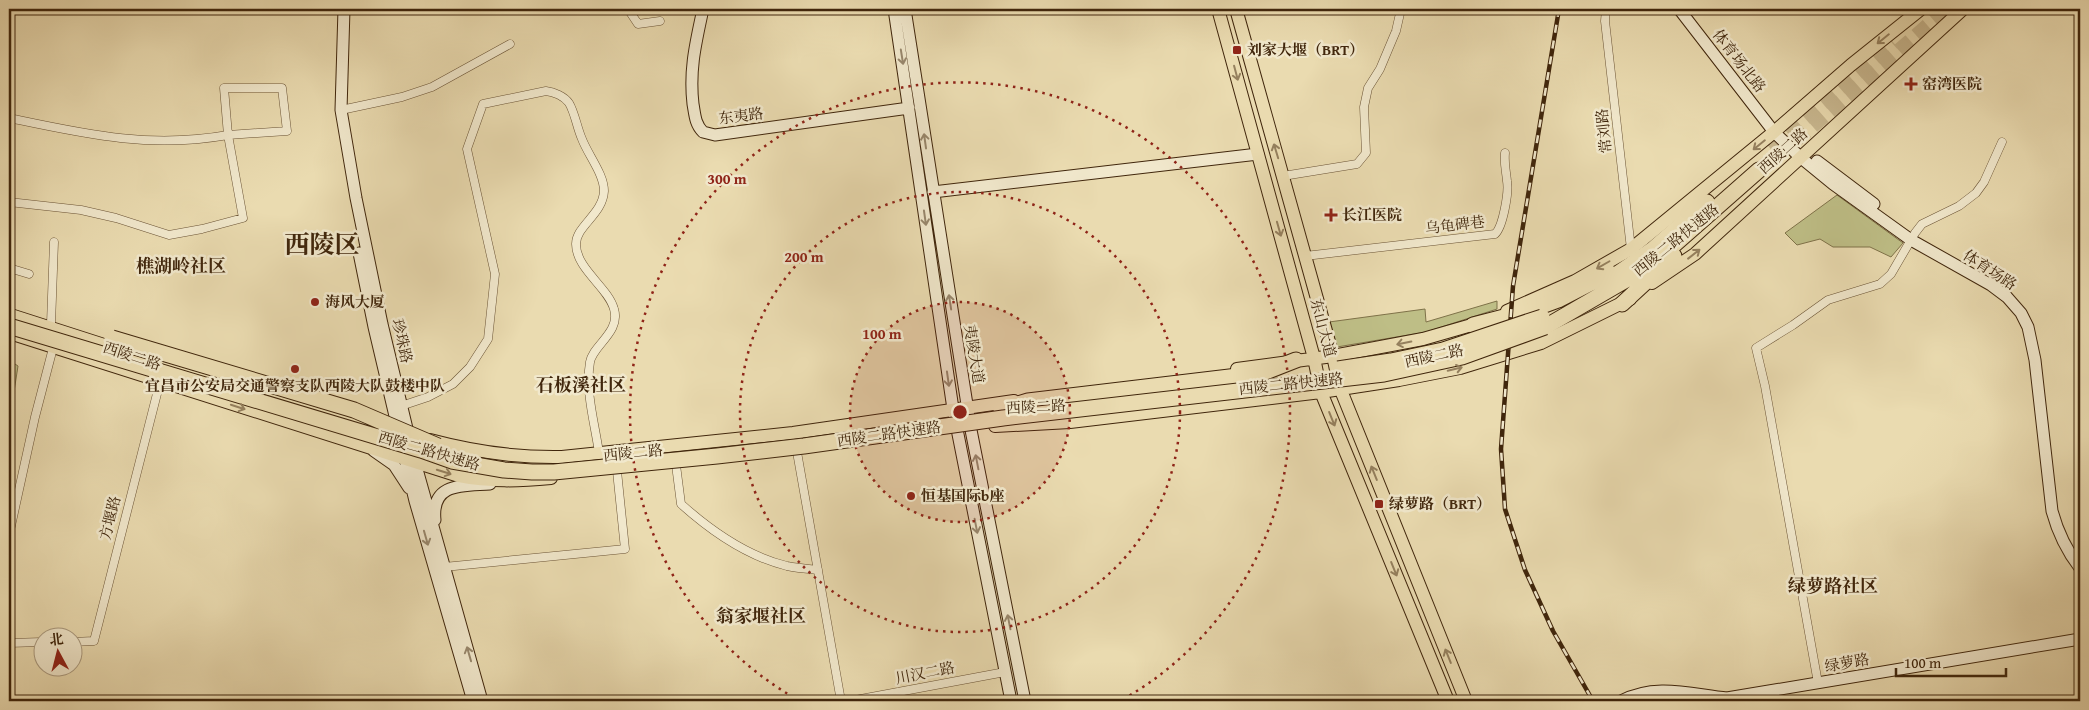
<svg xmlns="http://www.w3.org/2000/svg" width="2089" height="710" font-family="'Gentium Book Plus','Noto Serif SC',serif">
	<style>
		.green { fill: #bebe86; stroke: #7f7249 }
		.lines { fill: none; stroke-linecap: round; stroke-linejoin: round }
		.highway-tunnel { stroke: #c8b78f; stroke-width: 15; stroke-dasharray: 15 8; stroke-linecap: butt }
		.street-casing { stroke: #6a5335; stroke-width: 9 }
		.secondary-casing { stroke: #40260c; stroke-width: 13 }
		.primary-casing { stroke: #40260c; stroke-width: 14 }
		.highway-casing { stroke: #40260c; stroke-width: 17 }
		.street { stroke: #f1e8cc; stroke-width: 8 }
		.secondary { stroke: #f1e8cc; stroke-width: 11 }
		.primary { stroke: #eadbb0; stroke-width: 12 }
		.highway { stroke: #eadbb0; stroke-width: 15 }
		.rail-casing { stroke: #40260c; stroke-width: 4.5 }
		.rail { stroke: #f1e8cc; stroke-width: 2.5; stroke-dasharray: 8; stroke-linecap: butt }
		.highway-bridge-casing { stroke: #40260c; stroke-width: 17; stroke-linecap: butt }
		.highway-bridge { stroke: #eadbb0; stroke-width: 15 }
		.oneway { stroke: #95805e }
		.oneway2 { stroke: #98876c }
		.ring { fill: none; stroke: #8f2418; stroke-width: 2.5; stroke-dasharray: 2.5 5 }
		.poi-dot { fill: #8f2418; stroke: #f1e8cc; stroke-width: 2 }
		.labels { text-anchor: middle; stroke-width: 5; stroke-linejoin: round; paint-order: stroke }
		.poi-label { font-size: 15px; font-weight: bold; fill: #40260c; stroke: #f1e8cc; text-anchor: start }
		.street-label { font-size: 15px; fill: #40260c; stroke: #f1e8cc }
		.quarter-label { font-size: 18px; font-weight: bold; fill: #40260c; stroke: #f1e8cc }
		.town-label { font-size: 25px; font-weight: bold; fill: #40260c; stroke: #f1e8cc }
		.centre { fill: #8f2418; stroke: #f1e8cc; stroke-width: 2.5 }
		.ring-label { font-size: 15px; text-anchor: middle; font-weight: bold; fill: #8f2418; stroke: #f1e8cc; stroke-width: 5; stroke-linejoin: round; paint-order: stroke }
	</style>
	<rect width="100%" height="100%" fill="#eadbb0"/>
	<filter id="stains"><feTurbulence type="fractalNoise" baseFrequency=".004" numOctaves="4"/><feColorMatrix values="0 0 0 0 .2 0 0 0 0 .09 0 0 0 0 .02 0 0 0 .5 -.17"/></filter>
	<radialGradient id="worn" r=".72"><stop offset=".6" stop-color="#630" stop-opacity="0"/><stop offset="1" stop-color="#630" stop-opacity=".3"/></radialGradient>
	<path class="green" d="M1837,195l66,48 -12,14 -21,-10h-37l-13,-8 -23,6 -12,-12z
		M1497,301v8l-71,23 -89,15 -8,-25 96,-13 1,13z
		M9,360l9,6 -9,58z"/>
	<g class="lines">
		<path class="highway-tunnel" d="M1770,148l123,-106
			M1759,170l50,-41 138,-120"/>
		<g class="street-casing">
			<path id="street" d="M628,9l10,15 22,-3
				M1606,9l-1,12 26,228
				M224,88h58l5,43 -59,4z
				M341,110l61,-13 30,-10 78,-43
				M9,118c76,16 140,31 219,17l15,83 -41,11 -33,6 -53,-17 -35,-8 -72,-8
				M1283,176l74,-12 9,-11 -2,-46 4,-19 12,-19 16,-38 5,-22
				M1305,256l190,-22c8,-7 14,-42 12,-53 -1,-11 -3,-16 -2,-28
				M9,268l20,6
				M51,324l3,-82
				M401,406l27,-9 25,-13 17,-17 18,-28 7,-65 -28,-125 16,-45 63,-13c8,1 18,5 23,12 6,10 8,25 13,36 6,16 22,35 22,52 -1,23 -28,35 -28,53 0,25 32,43 38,65 7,23 -21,36 -24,53 -5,30 5,62 9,91
				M797,452l44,249
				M676,465l5,39c30,27 65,52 106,62 10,2 21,3 31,4
				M9,535l26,-118 18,-69
				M444,567l181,-18 -8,-78
				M72,642l22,-1 66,-259
				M9,643l33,-1
				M1818,683l-53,-297 -9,-38 37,-23 35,-25 52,-16 11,-10 24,-41 7,-9 37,-18 17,-13 8,-11 18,-40
				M850,701l155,-29"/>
		</g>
		<g class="secondary-casing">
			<path id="secondary" d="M344,9l-3,101 15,88 26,126 27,113
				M703,9c-7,33 -14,60 -10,95 2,11 2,20 10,28l12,3 194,-27
				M894,9l59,400 58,292
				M905,9l66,421 54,271
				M1679,9l95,123 26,25 33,27 78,56 80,45 16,12 14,16 7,14 7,33 17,151c6,22 14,39 28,57
				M1817,161l57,43
				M933,192l325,-38
				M359,253l15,74 25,106
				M374,451l20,14 15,23
				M403,451l12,50 58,200
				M413,455l69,246
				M435,520c-4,-38 28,-34 55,-36
				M1621,701c35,-18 68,-7 106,-3l353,-59"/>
		</g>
		<g class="primary-casing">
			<path id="primary" d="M1218,9l96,349 7,34 127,309
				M1236,9l97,347 7,32 126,313
				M1652,283l43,-29 268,-245
				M1507,311l68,-30 56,-32 143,-117 77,-67 70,-56
				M16,335l443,141c31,6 60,5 92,2
				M1237,369l96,-13 90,-17 59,-17
				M995,426l75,-4 251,-30 78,-12 61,-12 81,-25 89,-44
				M430,440c45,12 85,18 132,17l231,-24 221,-32"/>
		</g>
		<g class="highway-casing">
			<path id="highway" d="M1604,283l49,-34 54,-47
				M1622,304l52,-48
				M9,316l112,36
				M1473,325l58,-15 27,-10 52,-27
				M1545,327l88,-51 33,-24 93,-82
				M1001,409l27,-8 235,-28 33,-13"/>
		</g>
		<use href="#street" class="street"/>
		<use href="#secondary" class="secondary"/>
		<use href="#primary" class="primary"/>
		<use href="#highway" class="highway"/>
		<g class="rail-casing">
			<path id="rail" d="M1559,9l-46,277 -12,163 4,60 20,61 28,61 40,70"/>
		</g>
		<use href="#rail" class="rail"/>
		<g class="highway-bridge-casing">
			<path id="highway-bridge" d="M9,326l412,124 31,11 52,9 28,2h22l163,-16 87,-10 199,-28 381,-44 78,-17 83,-30
				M112,338l242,72 84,36
				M1338,369l53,-8 52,-11 99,-33"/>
		</g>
		<use href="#highway-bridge" class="highway-bridge"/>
	</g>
	<defs><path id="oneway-shaft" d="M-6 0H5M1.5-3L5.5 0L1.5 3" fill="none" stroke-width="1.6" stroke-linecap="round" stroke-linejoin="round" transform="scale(1.25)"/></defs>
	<g class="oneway">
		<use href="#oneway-shaft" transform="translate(1883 39) rotate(141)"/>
		<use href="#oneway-shaft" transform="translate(1236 73) rotate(75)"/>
		<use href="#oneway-shaft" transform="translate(1759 145) rotate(141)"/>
		<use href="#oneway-shaft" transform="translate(1276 151) rotate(-107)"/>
		<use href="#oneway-shaft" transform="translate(1279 229) rotate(74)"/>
		<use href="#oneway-shaft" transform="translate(1694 254) rotate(-38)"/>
		<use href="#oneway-shaft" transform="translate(1603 265) rotate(150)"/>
		<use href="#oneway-shaft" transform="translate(1404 343) rotate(169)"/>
		<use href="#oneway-shaft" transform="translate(1455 369) rotate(-13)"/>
		<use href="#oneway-shaft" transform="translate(238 407) rotate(18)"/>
		<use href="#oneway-shaft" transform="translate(1332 419) rotate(68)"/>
		<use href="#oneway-shaft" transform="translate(444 472) rotate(17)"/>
		<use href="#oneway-shaft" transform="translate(1374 473) rotate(-112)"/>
		<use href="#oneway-shaft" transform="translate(1394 569) rotate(68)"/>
		<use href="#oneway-shaft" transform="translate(1448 656) rotate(-112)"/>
	</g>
	<g class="oneway2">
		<use href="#oneway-shaft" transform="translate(902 57) rotate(81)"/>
		<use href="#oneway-shaft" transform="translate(925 141) rotate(-98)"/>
		<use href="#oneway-shaft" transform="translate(925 218) rotate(82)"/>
		<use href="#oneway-shaft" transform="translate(950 302) rotate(-99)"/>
		<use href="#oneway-shaft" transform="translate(948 379) rotate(82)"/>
		<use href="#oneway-shaft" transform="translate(977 462) rotate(-101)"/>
		<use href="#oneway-shaft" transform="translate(976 526) rotate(79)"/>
		<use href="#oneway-shaft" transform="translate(426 538) rotate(74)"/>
		<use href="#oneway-shaft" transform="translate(1009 622) rotate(-101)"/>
		<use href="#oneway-shaft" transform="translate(469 654) rotate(-106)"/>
	</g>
	<circle cx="960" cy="412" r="110" fill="#8f2418" fill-opacity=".12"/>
	<g class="ring">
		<circle cx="960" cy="412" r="110"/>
		<circle cx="960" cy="412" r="220"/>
		<path d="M800 701A330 330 0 1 1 1120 701"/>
	</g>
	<g class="poi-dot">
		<rect x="1232" y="45" width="10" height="10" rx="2.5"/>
		<path d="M1908.5 76.5h5v5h5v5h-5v5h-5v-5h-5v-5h5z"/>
		<path d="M1328.5 207.5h5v5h5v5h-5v5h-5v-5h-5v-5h5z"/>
		<circle cx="315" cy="302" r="5"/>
		<circle cx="295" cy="369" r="5"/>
		<circle cx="911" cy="496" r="5"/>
		<rect x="1374" y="499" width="10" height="10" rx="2.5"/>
	</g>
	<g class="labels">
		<g class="poi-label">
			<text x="1247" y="55">刘家大堰（BRT）</text>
			<text x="1922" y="89">窑湾医院</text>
			<text x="1342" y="220">长江医院</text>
			<text x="325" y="307">海风大厦</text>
			<text x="295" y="391" text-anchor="middle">宜昌市公安局交通警察支队西陵大队鼓楼中队</text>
			<text x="921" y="501">恒基国际b座</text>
			<text x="1389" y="509">绿萝路（BRT）</text>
		</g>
		<g class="street-label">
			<text transform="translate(1739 61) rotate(52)" y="5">体育场北路</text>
			<text transform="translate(741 116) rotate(-7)" y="5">东夷路</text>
			<text transform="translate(1604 131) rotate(-96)" y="5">常刘路</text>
			<text transform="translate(1783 151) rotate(-42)" y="5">西陵二路</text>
			<text transform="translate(1455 225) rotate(-7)" y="5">乌龟碑巷</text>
			<text transform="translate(1676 240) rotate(-39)" y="5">西陵二路快速路</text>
			<text transform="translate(1990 270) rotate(33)" y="5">体育场路</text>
			<text transform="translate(1323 328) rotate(75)" y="5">东山大道</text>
			<text transform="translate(402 341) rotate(77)" y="5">珍珠路</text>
			<text transform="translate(974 354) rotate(81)" y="5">夷陵大道</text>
			<text transform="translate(132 356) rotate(18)" y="5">西陵二路</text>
			<text transform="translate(1434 356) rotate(-12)" y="5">西陵二路</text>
			<text transform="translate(1291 384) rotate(-6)" y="5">西陵二路快速路</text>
			<text transform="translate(1036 407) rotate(-3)" y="5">西陵二路</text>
			<text transform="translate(889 434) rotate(-8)" y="5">西陵二路快速路</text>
			<text transform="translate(429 451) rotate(16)" y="5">西陵二路快速路</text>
			<text transform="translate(633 453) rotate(-6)" y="5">西陵二路</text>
			<text transform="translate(110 518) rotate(-76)" y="5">方堰路</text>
			<text transform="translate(1847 663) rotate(-10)" y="5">绿萝路</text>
			<text transform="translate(925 673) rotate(-11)" y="5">川汉二路</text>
		</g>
		<g class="quarter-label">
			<text x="181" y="272">樵湖岭社区</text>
			<text x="581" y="391">石板溪社区</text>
			<text x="1833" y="592">绿萝路社区</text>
			<text x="761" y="622">翁家堰社区</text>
		</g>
		<g class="town-label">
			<text x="322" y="253">西陵区</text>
		</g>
	</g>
	<circle cx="960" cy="412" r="8" class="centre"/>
	<g class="ring-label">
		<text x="727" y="184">300 m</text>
		<text x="804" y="262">200 m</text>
		<text x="882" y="339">100 m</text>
	</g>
	<rect width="2089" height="710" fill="none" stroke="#eadbb0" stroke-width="30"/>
	<rect x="10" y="10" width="2069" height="690" fill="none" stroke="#40260c" stroke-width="2.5"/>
	<rect x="15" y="15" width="2059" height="680" fill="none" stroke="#40260c"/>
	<g transform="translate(58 652) rotate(353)"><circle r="24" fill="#f1e8cc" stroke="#aa9a7f"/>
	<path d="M0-4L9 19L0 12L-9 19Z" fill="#8f2418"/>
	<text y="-8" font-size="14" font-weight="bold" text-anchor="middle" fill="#40260c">北</text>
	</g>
	<path d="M1896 668v8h110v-8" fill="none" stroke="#40260c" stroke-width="2.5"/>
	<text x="1904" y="668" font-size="15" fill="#40260c" stroke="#f1e8cc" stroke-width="4" paint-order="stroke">100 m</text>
	<rect width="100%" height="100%" filter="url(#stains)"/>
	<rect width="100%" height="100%" fill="url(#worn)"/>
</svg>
